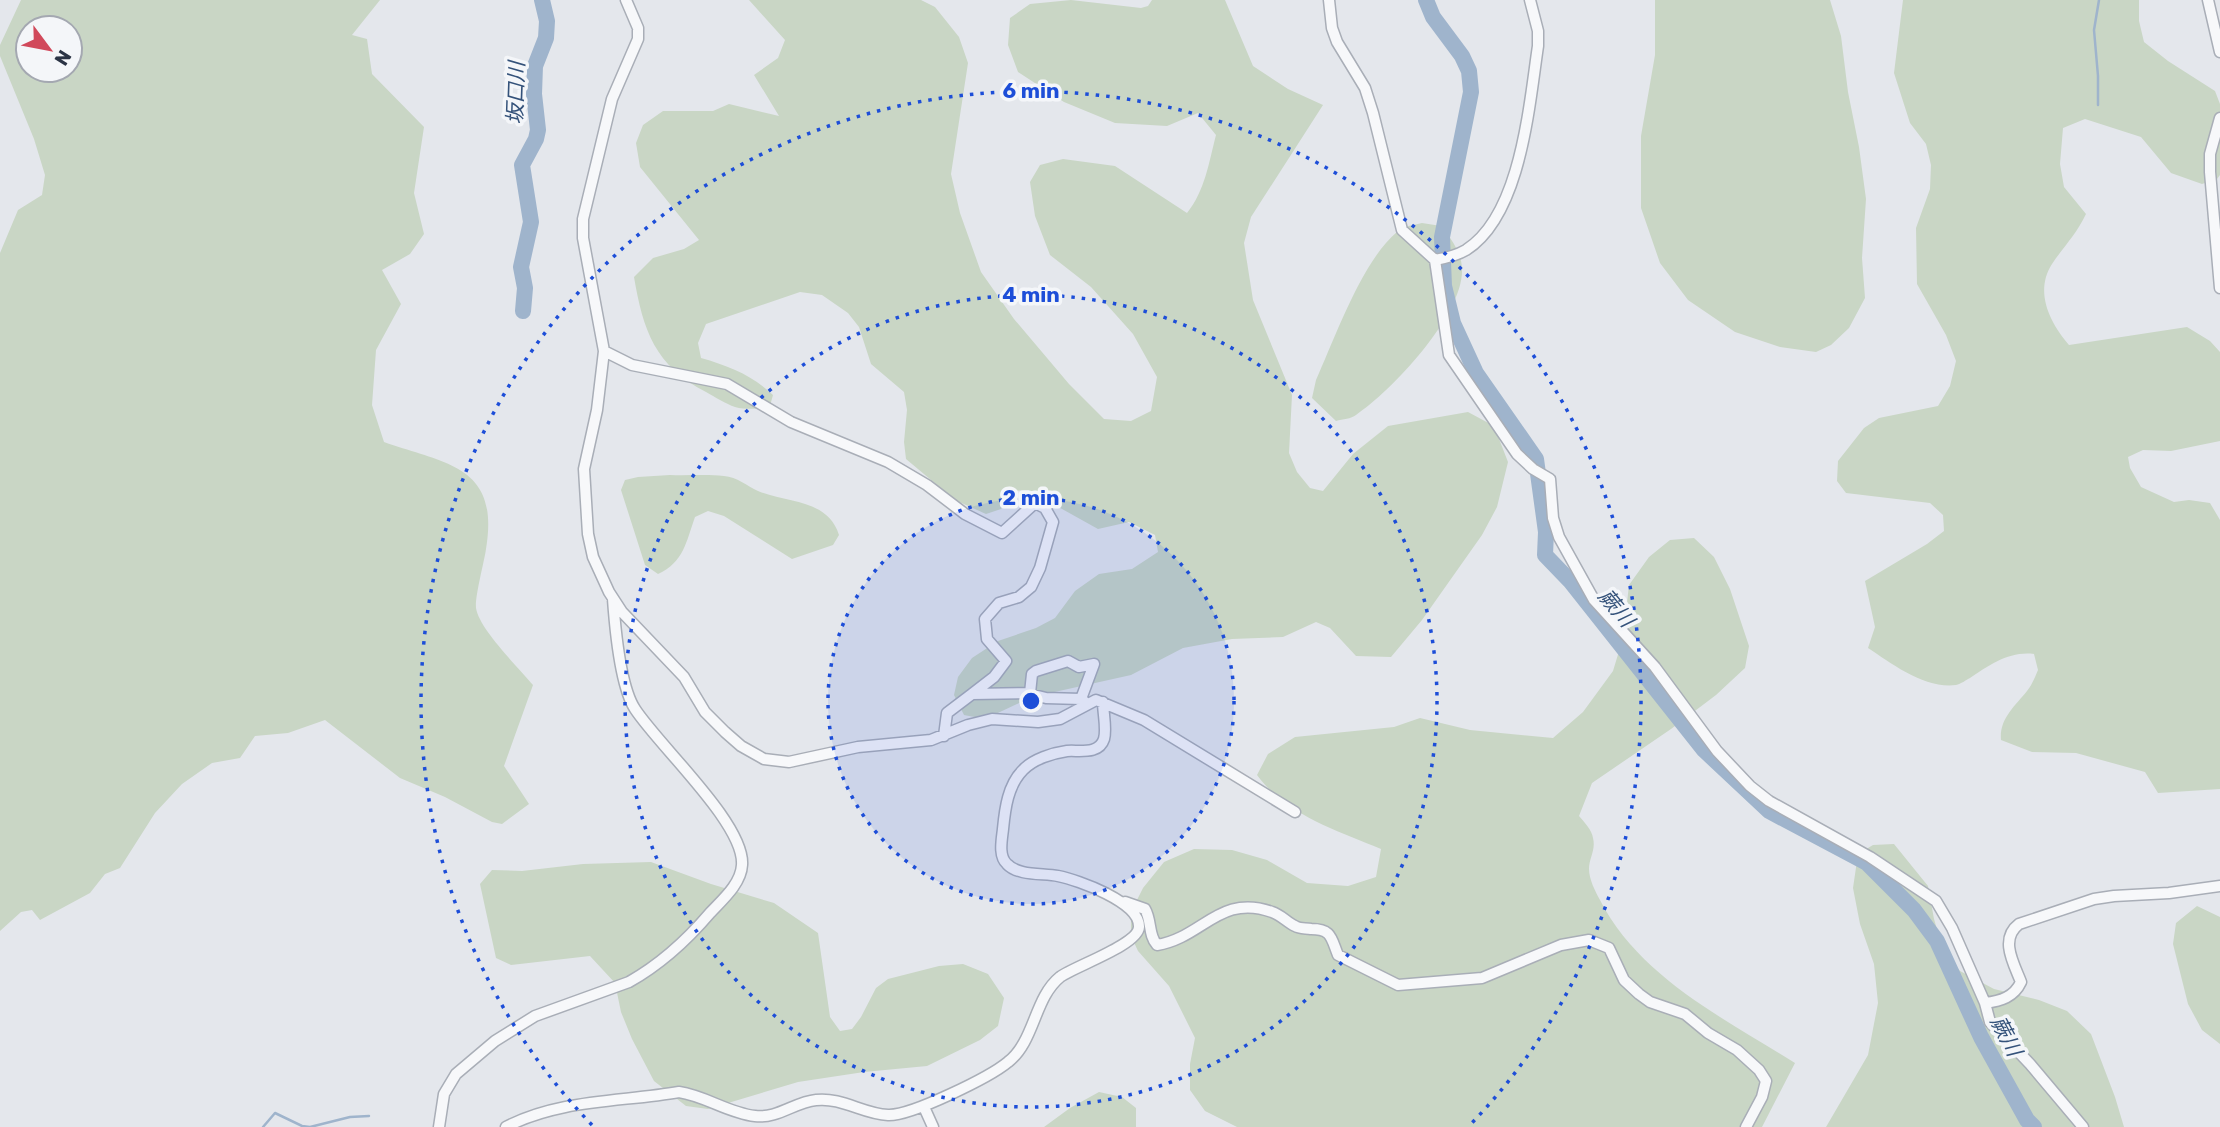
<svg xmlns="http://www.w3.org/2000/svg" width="2220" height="1127" font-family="Rubik,'Noto Sans JP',sans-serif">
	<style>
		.green { fill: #c9d6c5; fill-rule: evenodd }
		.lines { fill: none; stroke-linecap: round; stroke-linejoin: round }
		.stream { stroke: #9fb4cc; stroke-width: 2.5 }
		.river { stroke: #9fb4cc; stroke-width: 16 }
		.minor-casing { stroke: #a9aeb7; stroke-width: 13 }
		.minor { stroke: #f7f8fa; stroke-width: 10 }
		.ring { fill: none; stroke: #1d4ed8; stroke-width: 3.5; stroke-dasharray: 3.5 7 }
		.labels { text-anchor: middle; stroke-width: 7; stroke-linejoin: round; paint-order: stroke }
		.water-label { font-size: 21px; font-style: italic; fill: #34527a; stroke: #f4f6f9 }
		.centre { fill: #1d4ed8; stroke: #f4f6f9; stroke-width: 3.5 }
		.ring-label { font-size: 21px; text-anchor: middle; font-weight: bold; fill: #1d4ed8; stroke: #f4f6f9; stroke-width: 7; stroke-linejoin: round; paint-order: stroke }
	</style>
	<rect width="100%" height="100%" fill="#e4e7ec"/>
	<path class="green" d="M21,0h359l-28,35 15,4 5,35 52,53 -10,66 10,41 -14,20 -28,16 19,34 -25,46 -4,55 12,37c62,22 116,23 102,107 -2,14 -11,47 -10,59 3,21 43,60 57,77l-29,81 25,38 -27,20 -10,-2 -47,-25 -45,-19 -75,-58 -37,13 -33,3 -15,22 -28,5 -30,21 -27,29 -35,55 -15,6 -15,19 -50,27 -8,-10 -11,2 -21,19v-678l18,-43 24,-15 3,-20 -11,-36 -34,-83v-11zM28,28h42v42h-42z
		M749,0h172l14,7 24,30 9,26 -17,111 9,39 21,59 33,47 55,65 35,35 27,2 20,-10 6,-34 -24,-43 -42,-47 -41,-32 -15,-39 -5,-34 10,-17 23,-6 52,7 72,47c18,-22 22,-51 29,-78l-18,-22 -31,13 -52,-3 -51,-21 -46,-30 -10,-27 2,-27 20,-14 41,-4 70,8 7,-2 4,-6h73l28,66 35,23 35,16 -72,112 -7,26 9,57 39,95 -3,58 8,19 13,16 13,3 30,-37 35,-28 80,-14 26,14 14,36 -11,45 -15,28 -60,85 -31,37 -35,-1 -26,-28 -14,-6 -33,15 -51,2 -49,9 -52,27 -99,22 -47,22 -21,-4 -10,-20 4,-18 14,-19 26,-17 38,-13 19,-10 20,-27 24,-17 33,-5 26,-17 -3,-17 -26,-13 -31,7 -70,-39 -15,1 -12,18 -15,5 -31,-14 -49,-41 -2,-17 3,-32 -3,-18 -33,-28 -12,-37 -11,-14 -26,-18 -22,-3 -94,32 -8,19 3,15c28,8 51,17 72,37l-4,14c-11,-1 -24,1 -34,-2 -9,-3 -20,-10 -29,-15 -51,-26 -63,-62 -72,-115l19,-19 31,-9 15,-9 -59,-73 -4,-24 7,-18 20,-14h50l16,-7 50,12 -25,-41 24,-17 7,-18z
		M1655,0h175l11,36 7,56 11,55 7,52 -4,59 3,40 -16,30 -18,17 -15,7 -36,-5 -45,-15 -47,-32 -28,-37 -19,-55v-72l14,-81z
		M1903,0h236v21l5,21 24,19 47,30 5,13v71l-3,4 -15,5 -31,-11 -30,-36 -56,-18 -22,9 -3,36 4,23 22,27c-10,21 -22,32 -34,50 -18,28 -2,59 17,81l118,-18 23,14 10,11v89l-49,10 -28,-1 -15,7 2,11 11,19 33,15 15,-2 21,3 10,17v269l-62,4 -13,-21 -69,-19 -44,-1 -31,-12c-2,-21 14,-34 26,-49 5,-6 8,-14 11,-21l-4,-16c-25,-3 -44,11 -64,24 -4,2 -9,6 -14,7 -31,4 -64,-21 -88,-37l7,-21 -10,-46 62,-37 17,-13 -1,-16 -13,-12 -84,-10 -9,-12 1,-20 26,-33 15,-10 59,-12 12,-20 6,-25 -10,-26 -29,-51 -1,-56 14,-39 1,-24 -5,-21 -16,-21 -16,-50z
		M1422,223l19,3c9,11 21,27 21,43 2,45 -70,122 -106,146 -5,4 -13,4 -20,6l-24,-23 4,-18c19,-42 46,-119 81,-148 6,-6 17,-7 25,-9z
		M670,475c17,1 36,-1 54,1 13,1 23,10 34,15 29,12 70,8 81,44l-6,10 -41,14 -68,-43 -16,-5 -13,6c-9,25 -11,45 -37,57l-13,-9 -24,-75 4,-10 13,-3z
		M1694,538l20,19 16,32 19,57 -4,22 -29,27 -45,34 -79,54 -13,33c5,6 13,14 14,22 3,12 -4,20 -4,31 0,10 6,22 11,31 39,77 125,119 195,163l-33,64h-525l-32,-16 -15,-21v-26l5,-26 -26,-52 -31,-35 -7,-15v-24l12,-24 21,-26 30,-13 38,1 35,10 40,23 41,3 28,-9 5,-28c-43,-18 -95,-34 -124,-74l11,-21 27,-17 99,-10 26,-9 50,12 83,8 30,-26 30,-41 10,-33 6,-53 20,-28 21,-17z
		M1894,844l34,42 6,33 10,34 16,18 34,18 45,11 28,11 24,23 24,63 9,30h-298l42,-72 10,-52 -4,-39 -14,-40 -7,-36 5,-34 15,-9z
		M651,862l60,22 63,19 44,30 12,84 10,14 12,-2 9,-12 15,-29 12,-9 51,-13 24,-2 25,10 16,24 -6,28 -18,14 -53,26 -63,6 -66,10 -90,27 -22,-3 -32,-25 -22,-42 -11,-27 -6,-29 -25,-27 -79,9 -15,-7 -16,-74 12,-14 30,1 61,-7z
		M2197,906l23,11v127l-18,-14 -14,-26 -15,-60 3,-21z
		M1099,1092l23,5 14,11v19h-92l26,-19z"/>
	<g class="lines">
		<path class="stream" d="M2098,105v-29l-4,-46 5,-30
			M263,1127l12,-14 27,13 8,1 40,-10 19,-1"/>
		<path class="river" d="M1426,0l7,17 29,39 7,15 2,21 -29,145 2,49 9,37 23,50 60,86 10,73 -1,23 26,27 133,168 65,61 98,52 47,47 23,31 44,96 46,83 7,7
			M523,311l2,-23 -4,-21 10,-45 -9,-57 14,-26 2,-9 -4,-36 1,-28 11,-28 1,-17 -5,-21"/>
		<g class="minor-casing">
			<path id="minor" d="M626,0l12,28v11l-26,60 -29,120v19l21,113 -7,59 -13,59 4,65 5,23 16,35 13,20 62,65 21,35 20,20 16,14 23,13 25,3 69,-15 73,-7 37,-15 24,-6 46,3 22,-3 36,-19 48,20 151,92
				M1329,0l3,28 5,14 28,46 8,25 29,117 33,30 14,95 68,99 16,15 17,10 3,39 6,19 35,63 61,67 62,84 33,35 19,15 101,56 66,44 16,27 33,75 5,19 40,42 53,63
				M2208,0l12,52
				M2220,118l-10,36v18l10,116
				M1435,260c11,-2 21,-4 31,-10 55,-35 63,-144 72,-204v-15l-8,-31
				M604,351l28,14 95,19 64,38 97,40 39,23 38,29 37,19 33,-30 10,5 8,14 -13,46 -9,19 -12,10 -20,6 -14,16 2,20 19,22 -12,16 -22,17 54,-1 20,5 35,1 7,5
				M1030,693l2,-19 4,-3 32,-10 11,6 15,-3 -13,35
				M944,736l3,-23 25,-19
				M1125,902l20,7c7,12 3,26 12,36 45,-7 63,-52 115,-33 9,3 15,10 23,14 5,3 10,2 16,3 21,0 20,9 27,26l60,30 84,-7 79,-33 28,-5 20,8 15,32 15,14 11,8 35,12 23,19 29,17 22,20 7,11 -4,16 -16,30
				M1985,1003c16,-2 29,-6 36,-21 -7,-18 -22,-43 -2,-58l75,-25 20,-3 55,-3 51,-7
				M924,1107l9,20
				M439,1127l5,-33 12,-20 39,-33 40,-25 94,-34c32,-18 58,-42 81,-69 12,-13 31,-29 32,-48 3,-41 -83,-119 -107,-156 -15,-23 -20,-82 -22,-110
				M506,1127c53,-28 116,-25 173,-35 27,4 49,21 76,24 22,3 40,-14 61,-16 26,-3 47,14 72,15 23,1 102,-38 120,-53 27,-21 26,-64 52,-85 15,-11 78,-32 79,-50 1,-25 -61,-47 -81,-51 -15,-3 -40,0 -51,-12 -9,-8 -5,-25 -4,-35 2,-21 5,-44 20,-59 10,-11 30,-17 44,-19 12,-1 32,4 37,-12 3,-10 -1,-26 -1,-37"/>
		</g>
		<use href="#minor" class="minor"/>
	</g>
	<circle cx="1031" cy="701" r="203" fill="#1d4ed8" fill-opacity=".12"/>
	<g class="ring">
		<circle cx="1031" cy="701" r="203"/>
		<circle cx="1031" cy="701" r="406"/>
		<path d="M592 1125A610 610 0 1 1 1470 1125"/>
	</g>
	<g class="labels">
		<g class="water-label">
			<text transform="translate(516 93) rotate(-88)" y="7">坂口川</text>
			<text transform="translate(1616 608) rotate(50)" y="7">蕨川</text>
			<text transform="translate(2006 1036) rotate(62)" y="7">蕨川</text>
		</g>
	</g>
	<circle cx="1031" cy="701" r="10" class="centre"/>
	<g class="ring-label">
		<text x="1031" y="98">6 min</text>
		<text x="1031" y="302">4 min</text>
		<text x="1031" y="505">2 min</text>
	</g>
	<g transform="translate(49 49) rotate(122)"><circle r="33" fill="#f4f6f9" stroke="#a4a8b1" stroke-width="2"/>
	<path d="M0-5L12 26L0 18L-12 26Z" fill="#d1495b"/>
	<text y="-10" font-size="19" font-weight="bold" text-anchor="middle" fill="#2b3445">N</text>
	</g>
</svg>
